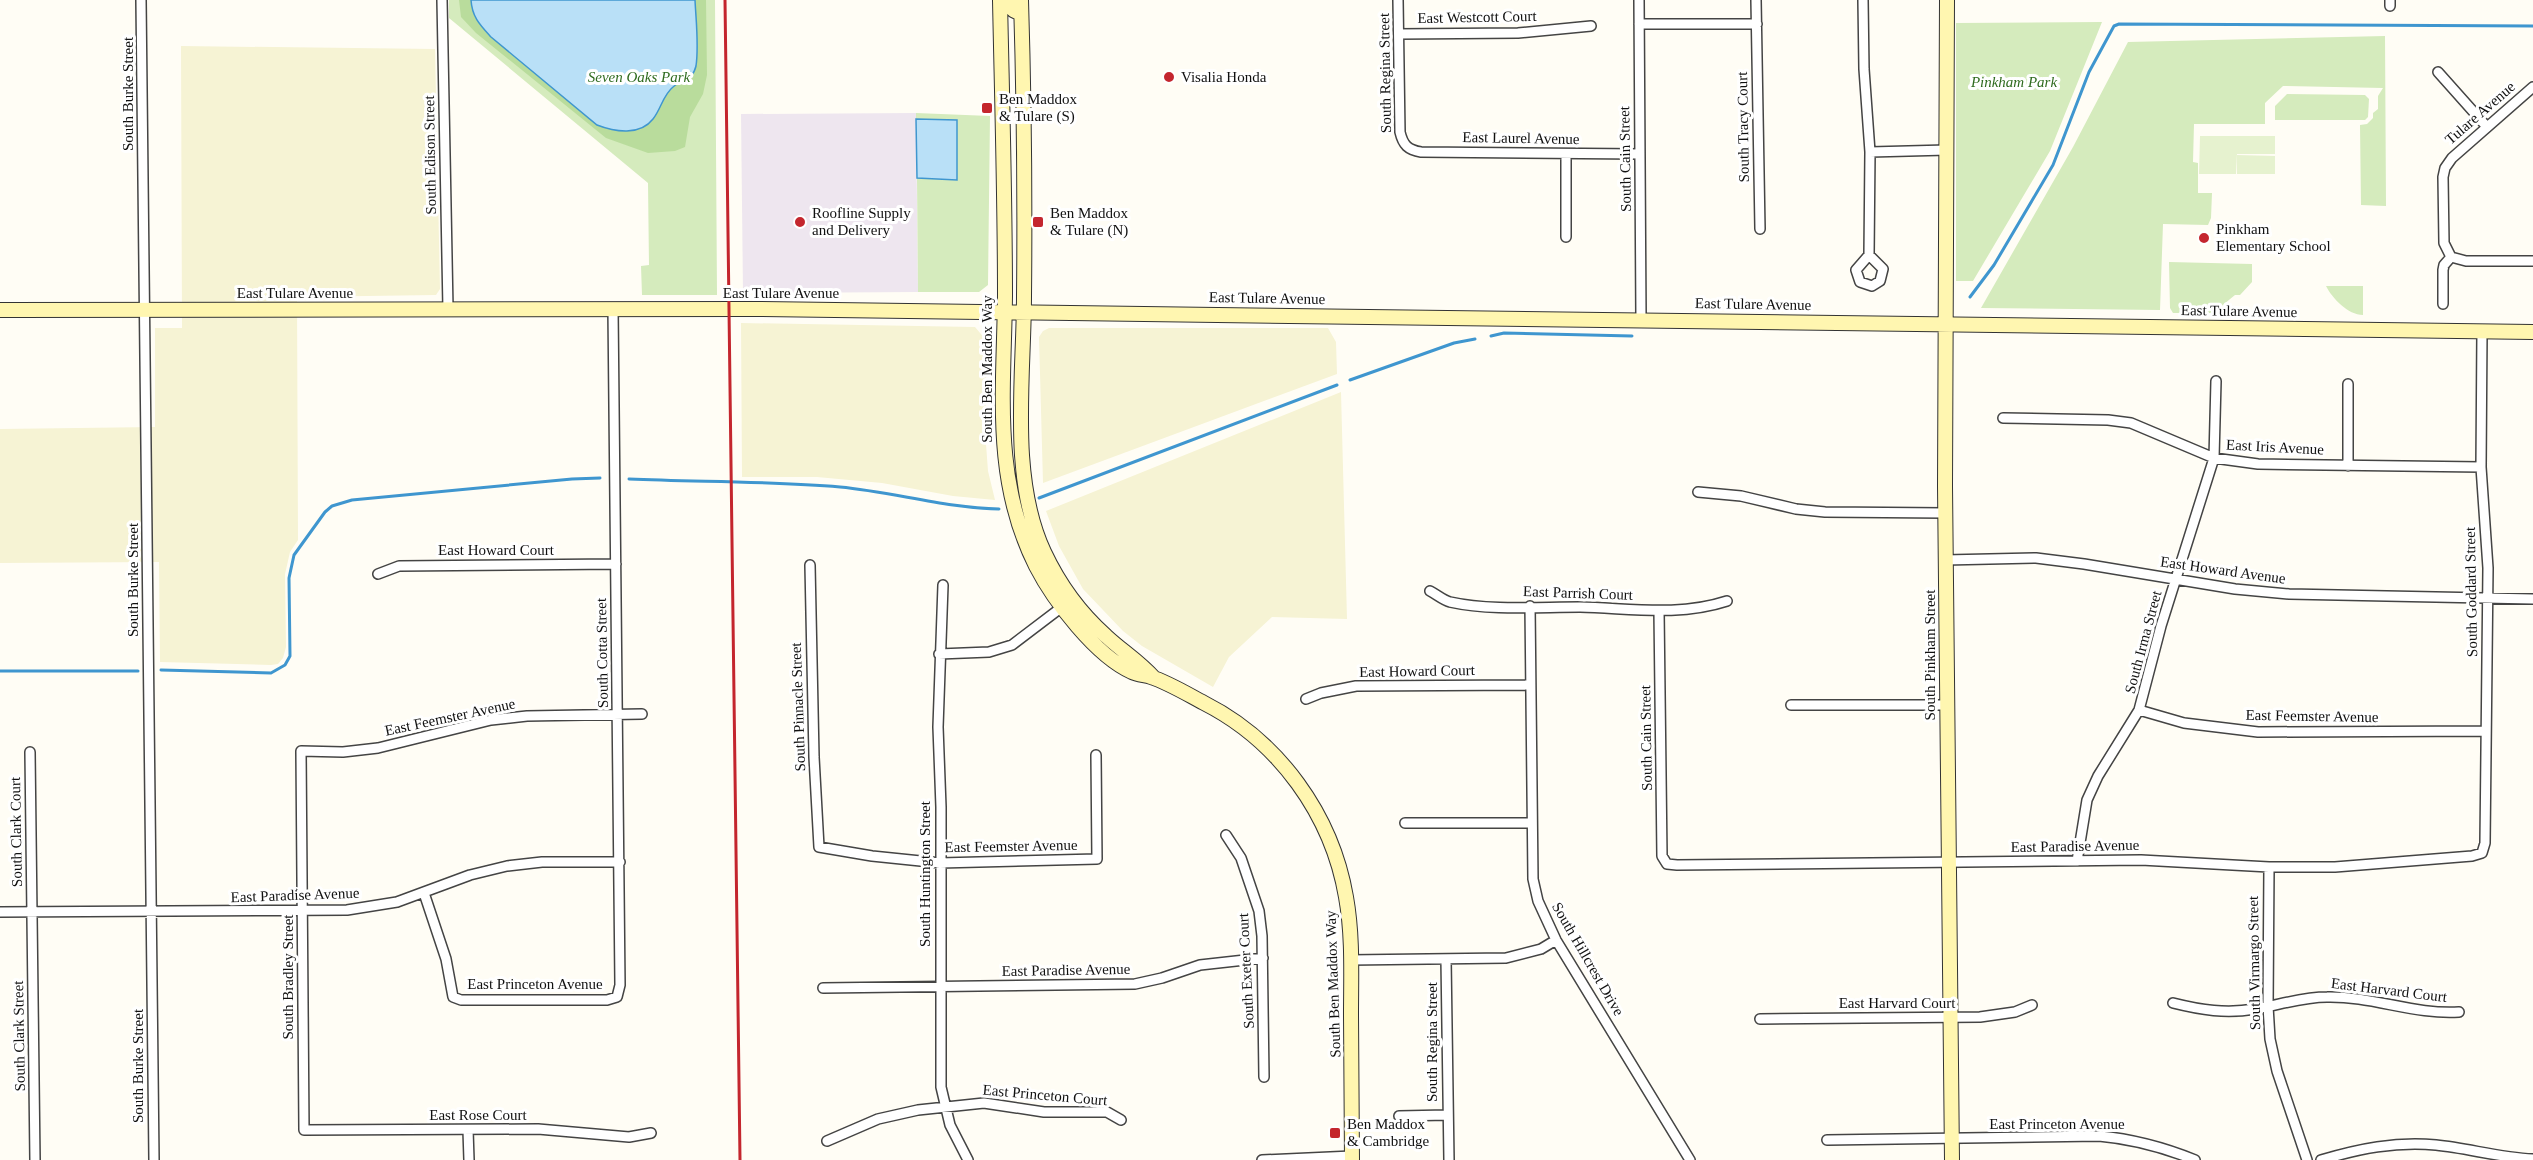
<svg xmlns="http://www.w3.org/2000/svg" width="2533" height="1160" font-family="Georgia,serif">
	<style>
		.industrial { fill: #eee6ef }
		.farmland { fill: #f6f3d4 }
		.green { fill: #d5ebbd }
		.forest { fill: #b9dc9c }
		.pitch { fill: #e6f2cf }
		.water { fill: #b9e0f7; stroke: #3f96cf; stroke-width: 1.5 }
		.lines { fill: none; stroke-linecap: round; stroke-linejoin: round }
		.stream { stroke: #3f96cf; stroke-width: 3 }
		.street-casing { stroke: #444; stroke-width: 12 }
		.secondary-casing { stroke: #333; stroke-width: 16 }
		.street { stroke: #fff; stroke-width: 9 }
		.secondary { stroke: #fff6b0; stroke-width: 14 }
		.rail { stroke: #c4262e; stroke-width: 3 }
		.poi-dot { fill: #c4262e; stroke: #fff; stroke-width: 2 }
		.labels { text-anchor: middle; stroke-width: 6; stroke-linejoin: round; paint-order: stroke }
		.street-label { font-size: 15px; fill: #111; stroke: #fff }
		.park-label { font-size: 15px; font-style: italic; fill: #2f6b1f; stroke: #fff }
		.poi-label { font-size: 15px; fill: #111; stroke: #fff; text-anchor: start }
	</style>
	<rect width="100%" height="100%" fill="#fffdf5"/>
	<path class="industrial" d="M916,113l2,179 -175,1 -2,-179z"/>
	<path class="farmland" d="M181,46l254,3 5,240 -4,6 -139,2 1,243 -8,12 -5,22 1,73 -3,11 -5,6 -7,1 -111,-3 -1,-100 -159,1v-134l155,-2v-99h27z
		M741,323l234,4 11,13v104l2,27 7,29 -42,-4 -71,-13 -65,-6h-75z
		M1049,328h279l8,14 1,32 -294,109 -4,-146 4,-6z
		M1341,392l6,227 -75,-2 -43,40 -16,30 -71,-41 -19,-15 -40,-42 -24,-43 -13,-35z"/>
	<path class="green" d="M449,0h266l2,295h-75l-1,-29 8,-1 -1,-82 -199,-165z
		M2102,22l-52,129 -77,130h-17v-258z
		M2385,36l1,170 -25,-1 -1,-80 7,-1 6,-6v-5l5,-4v-13l5,-8 -100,-2 -18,17v21h-71l-1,38 5,1v30h14l-1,25 -3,7 -45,-1 -3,86 -179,-2 92,-161 55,-105z
		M2287,94l78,1 4,4 -1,18 -3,3h-90v-14z
		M916,113l74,3 -2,169 -9,7h-61l-1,-114 40,2v-60l-41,-1z
		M2169,262l83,2v18l-12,13h-5l-22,18h-40l-3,-5z
		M2326,286h37v29c-15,0 -31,-17 -37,-29z"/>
	<path class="forest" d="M459,0h247l1,75 -4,19 -13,23 -5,30 -10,4 -27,2 -42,-15 -130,-105 -15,-16z"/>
	<path class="pitch" d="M2200,136h75v18h-38l-1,20h-37z
		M2237,155l38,1v18h-38z"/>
	<path class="water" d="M471,0h224c1,21 4,45 1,66 -3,14 -14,13 -23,21 -10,8 -12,22 -20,32 -13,17 -38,13 -56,6l-106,-88c-11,-12 -19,-20 -20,-37z
		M916,119l41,1v60l-40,-2z"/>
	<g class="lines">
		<path class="stream" d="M1970,297l24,-32 59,-100 36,-93 25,-46 5,-2 414,2
			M1491,336l13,-3 128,3
			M1350,380l104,-37 21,-4
			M629,479c70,3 141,2 211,8 53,5 106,21 159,22
			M1039,498l298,-113
			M161,670l110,3 14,-8 5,-9 -1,-78 5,-23 31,-43 7,-6 20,-6 220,-21 28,-1
			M0,671h138"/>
		<g class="street-casing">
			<path id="street" d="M141,0l13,1160
				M442,0l6,309
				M1398,0l2,132c3,13 8,18 21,20l219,2
				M1639,0l2,319
				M1756,0l4,229
				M1863,0l1,69 6,83 -1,103
				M2390,0v6
				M1639,24h118
				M1399,34l119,-1 73,-7
				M2438,72l49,55
				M2533,87l-81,71 -7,10 -2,9 1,66 7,14 15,4h67
				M1870,152l77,-2
				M1566,154v83
				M1869,255l14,14 -3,12 -8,5 -12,-4 -4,-12z
				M2443,304v-34l1,-5 7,-8
				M2003,418l105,2 23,3 83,35 44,6 223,3
				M2348,466v-82
				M1698,492l43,4 55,13 29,3 120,1
				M1945,560l91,-2 48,6 151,25 54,5 244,5
				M810,565l4,192 5,90 53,9 68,7 157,-4 -1,-104
				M378,574l21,-8 217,-2
				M943,585l-5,142 3,80v280l9,38 18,35
				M1430,591c6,3 13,9 20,11 41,9 88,5 130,5 49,1 98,10 147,-6
				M1530,606l3,273 5,22 18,39 134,220
				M1659,611l3,245 5,8 10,1 464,-5 128,7h66l137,-11 10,-3 3,-10 3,-275 -7,-101 1,-136
				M939,654l50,-2 23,-7 50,-38
				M1306,699l15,-6 35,-7 174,-1
				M1791,705h155
				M2139,710l45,13 74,9 228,-1
				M642,714l-115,2 -36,4 -113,28 -35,4 -42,-1 3,379 234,-1 91,8 22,-4
				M30,752l5,408
				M1405,823h127
				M1226,835l15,23 18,53 3,25 2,141
				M2077,861l10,-61 11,-24 41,-66 22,-84 53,-168 2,-77
				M2269,867l-1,139 2,33 7,32 30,89
				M424,893l22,66 7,38 8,3h146l10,-3 3,-12 -7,-676
				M0,912l347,-2 50,-8 73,-27 37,-9 35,-4h78
				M1446,959l3,201
				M1350,960l156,-2 35,-9 15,-9
				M823,988l312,-4 27,-6 38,-13 63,-7
				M2173,1003c28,7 53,11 82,6 24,-4 47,-12 72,-12 45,-1 88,18 132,15
				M1760,1019l220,-2 35,-5 17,-7
				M1399,1116l48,-1
				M468,1130l1,30
				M1827,1140l272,-4c34,3 64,11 96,24
				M827,1141l51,-22 40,-9 66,-7 60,9h63l14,8
				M1262,1160l90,-4
				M2321,1160c37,-11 75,-19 115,-15 32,3 64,13 97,14"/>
		</g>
		<g class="secondary-casing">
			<path id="secondary" d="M1000,0c2,98 5,197 5,296 -1,94 -13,183 31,270 18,35 60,90 96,106 6,3 13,3 19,5 18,6 36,17 53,26 75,38 128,112 142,194 7,39 5,79 5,118 0,49 1,97 1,145
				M1011,0l2,10 8,4
				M1021,0c3,98 4,197 3,296 0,81 -15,181 20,256 15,32 36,61 62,84 16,15 33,25 48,42
				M1947,0l-2,486 7,674
				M0,310l756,-1 1777,23"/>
		</g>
		<use href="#street" class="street"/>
		<use href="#secondary" class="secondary"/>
		<path class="rail" d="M725,0l15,1160"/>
	</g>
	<g class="poi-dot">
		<circle cx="1169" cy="77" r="6"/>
		<rect x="981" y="102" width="12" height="12" rx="3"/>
		<circle cx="800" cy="222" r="6"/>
		<rect x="1032" y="216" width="12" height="12" rx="3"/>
		<circle cx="2204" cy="238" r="6"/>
		<rect x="1329" y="1127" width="12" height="12" rx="3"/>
	</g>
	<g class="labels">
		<g class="street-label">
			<text transform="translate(1477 17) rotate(-1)" y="5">East Westcott Court</text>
			<text transform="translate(1385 73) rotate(-91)" y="5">South Regina Street</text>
			<text transform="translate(128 94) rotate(-90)" y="5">South Burke Street</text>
			<text transform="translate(2480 113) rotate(-41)" y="5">Tulare Avenue</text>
			<text transform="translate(1743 127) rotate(-91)" y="5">South Tracy Court</text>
			<text transform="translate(1521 138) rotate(1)" y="5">East Laurel Avenue</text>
			<text transform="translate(430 155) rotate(-91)" y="5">South Edison Street</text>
			<text transform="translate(1625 159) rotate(-91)" y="5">South Cain Street</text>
			<text x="295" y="298">East Tulare Avenue</text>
			<text x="781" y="298">East Tulare Avenue</text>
			<text transform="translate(1267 298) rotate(1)" y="5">East Tulare Avenue</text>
			<text transform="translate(1753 304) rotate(1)" y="5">East Tulare Avenue</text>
			<text transform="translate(2239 311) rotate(1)" y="5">East Tulare Avenue</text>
			<text transform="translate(987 369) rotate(-90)" y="5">South Ben Maddox Way</text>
			<text transform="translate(2275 447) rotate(3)" y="5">East Iris Avenue</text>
			<text x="496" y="555">East Howard Court</text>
			<text transform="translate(2223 570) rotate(8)" y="5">East Howard Avenue</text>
			<text transform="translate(133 580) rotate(-90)" y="5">South Burke Street</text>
			<text transform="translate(2471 592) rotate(-91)" y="5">South Goddard Street</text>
			<text transform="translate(1578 593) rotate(2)" y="5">East Parrish Court</text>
			<text transform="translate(2143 642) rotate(-75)" y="5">South Irma Street</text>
			<text transform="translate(602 653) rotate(-91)" y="5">South Cotta Street</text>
			<text transform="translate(1930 655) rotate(-90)" y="5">South Pinkham Street</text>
			<text transform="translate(1417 671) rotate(-1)" y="5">East Howard Court</text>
			<text transform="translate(798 707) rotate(-92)" y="5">South Pinnacle Street</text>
			<text transform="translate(2312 716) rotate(1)" y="5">East Feemster Avenue</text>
			<text transform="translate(450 717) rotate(-12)" y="5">East Feemster Avenue</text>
			<text transform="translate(1646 738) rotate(-91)" y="5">South Cain Street</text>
			<text transform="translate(16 832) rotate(-91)" y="5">South Clark Court</text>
			<text transform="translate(1011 846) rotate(-1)" y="5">East Feemster Avenue</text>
			<text transform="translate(2075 846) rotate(-1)" y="5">East Paradise Avenue</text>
			<text transform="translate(925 874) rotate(-90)" y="5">South Huntington Street</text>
			<text transform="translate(295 895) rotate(-2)" y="5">East Paradise Avenue</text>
			<text transform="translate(1588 959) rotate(60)" y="5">South Hillcrest Drive</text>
			<text transform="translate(2254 963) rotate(-91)" y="5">South Virmargo Street</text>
			<text transform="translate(1066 970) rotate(-1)" y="5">East Paradise Avenue</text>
			<text transform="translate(1246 971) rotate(-93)" y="5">South Exeter Court</text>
			<text transform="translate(288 977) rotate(-90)" y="5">South Bradley Street</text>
			<text x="535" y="989">East Princeton Avenue</text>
			<text transform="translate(1333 984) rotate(-92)" y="5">South Ben Maddox Way</text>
			<text transform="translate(2389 990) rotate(7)" y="5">East Harvard Court</text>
			<text x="1897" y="1008">East Harvard Court</text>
			<text transform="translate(19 1036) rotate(-91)" y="5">South Clark Street</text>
			<text transform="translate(1432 1042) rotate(-90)" y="5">South Regina Street</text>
			<text transform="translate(138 1066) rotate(-90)" y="5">South Burke Street</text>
			<text transform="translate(1045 1095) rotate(5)" y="5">East Princeton Court</text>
			<text x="478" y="1120">East Rose Court</text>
			<text x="2057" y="1129">East Princeton Avenue</text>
		</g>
		<g class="park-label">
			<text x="639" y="82">Seven Oaks Park</text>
			<text x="2014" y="87">Pinkham Park</text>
		</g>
		<g class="poi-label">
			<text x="1181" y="82">Visalia Honda</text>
			<text x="999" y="104">Ben Maddox<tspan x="999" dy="17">&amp; Tulare (S)</tspan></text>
			<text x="812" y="218">Roofline Supply<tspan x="812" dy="17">and Delivery</tspan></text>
			<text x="1050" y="218">Ben Maddox<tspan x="1050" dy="17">&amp; Tulare (N)</tspan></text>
			<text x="2216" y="234">Pinkham<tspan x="2216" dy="17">Elementary School</tspan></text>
			<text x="1347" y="1129">Ben Maddox<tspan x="1347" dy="17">&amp; Cambridge</tspan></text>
		</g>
	</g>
</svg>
